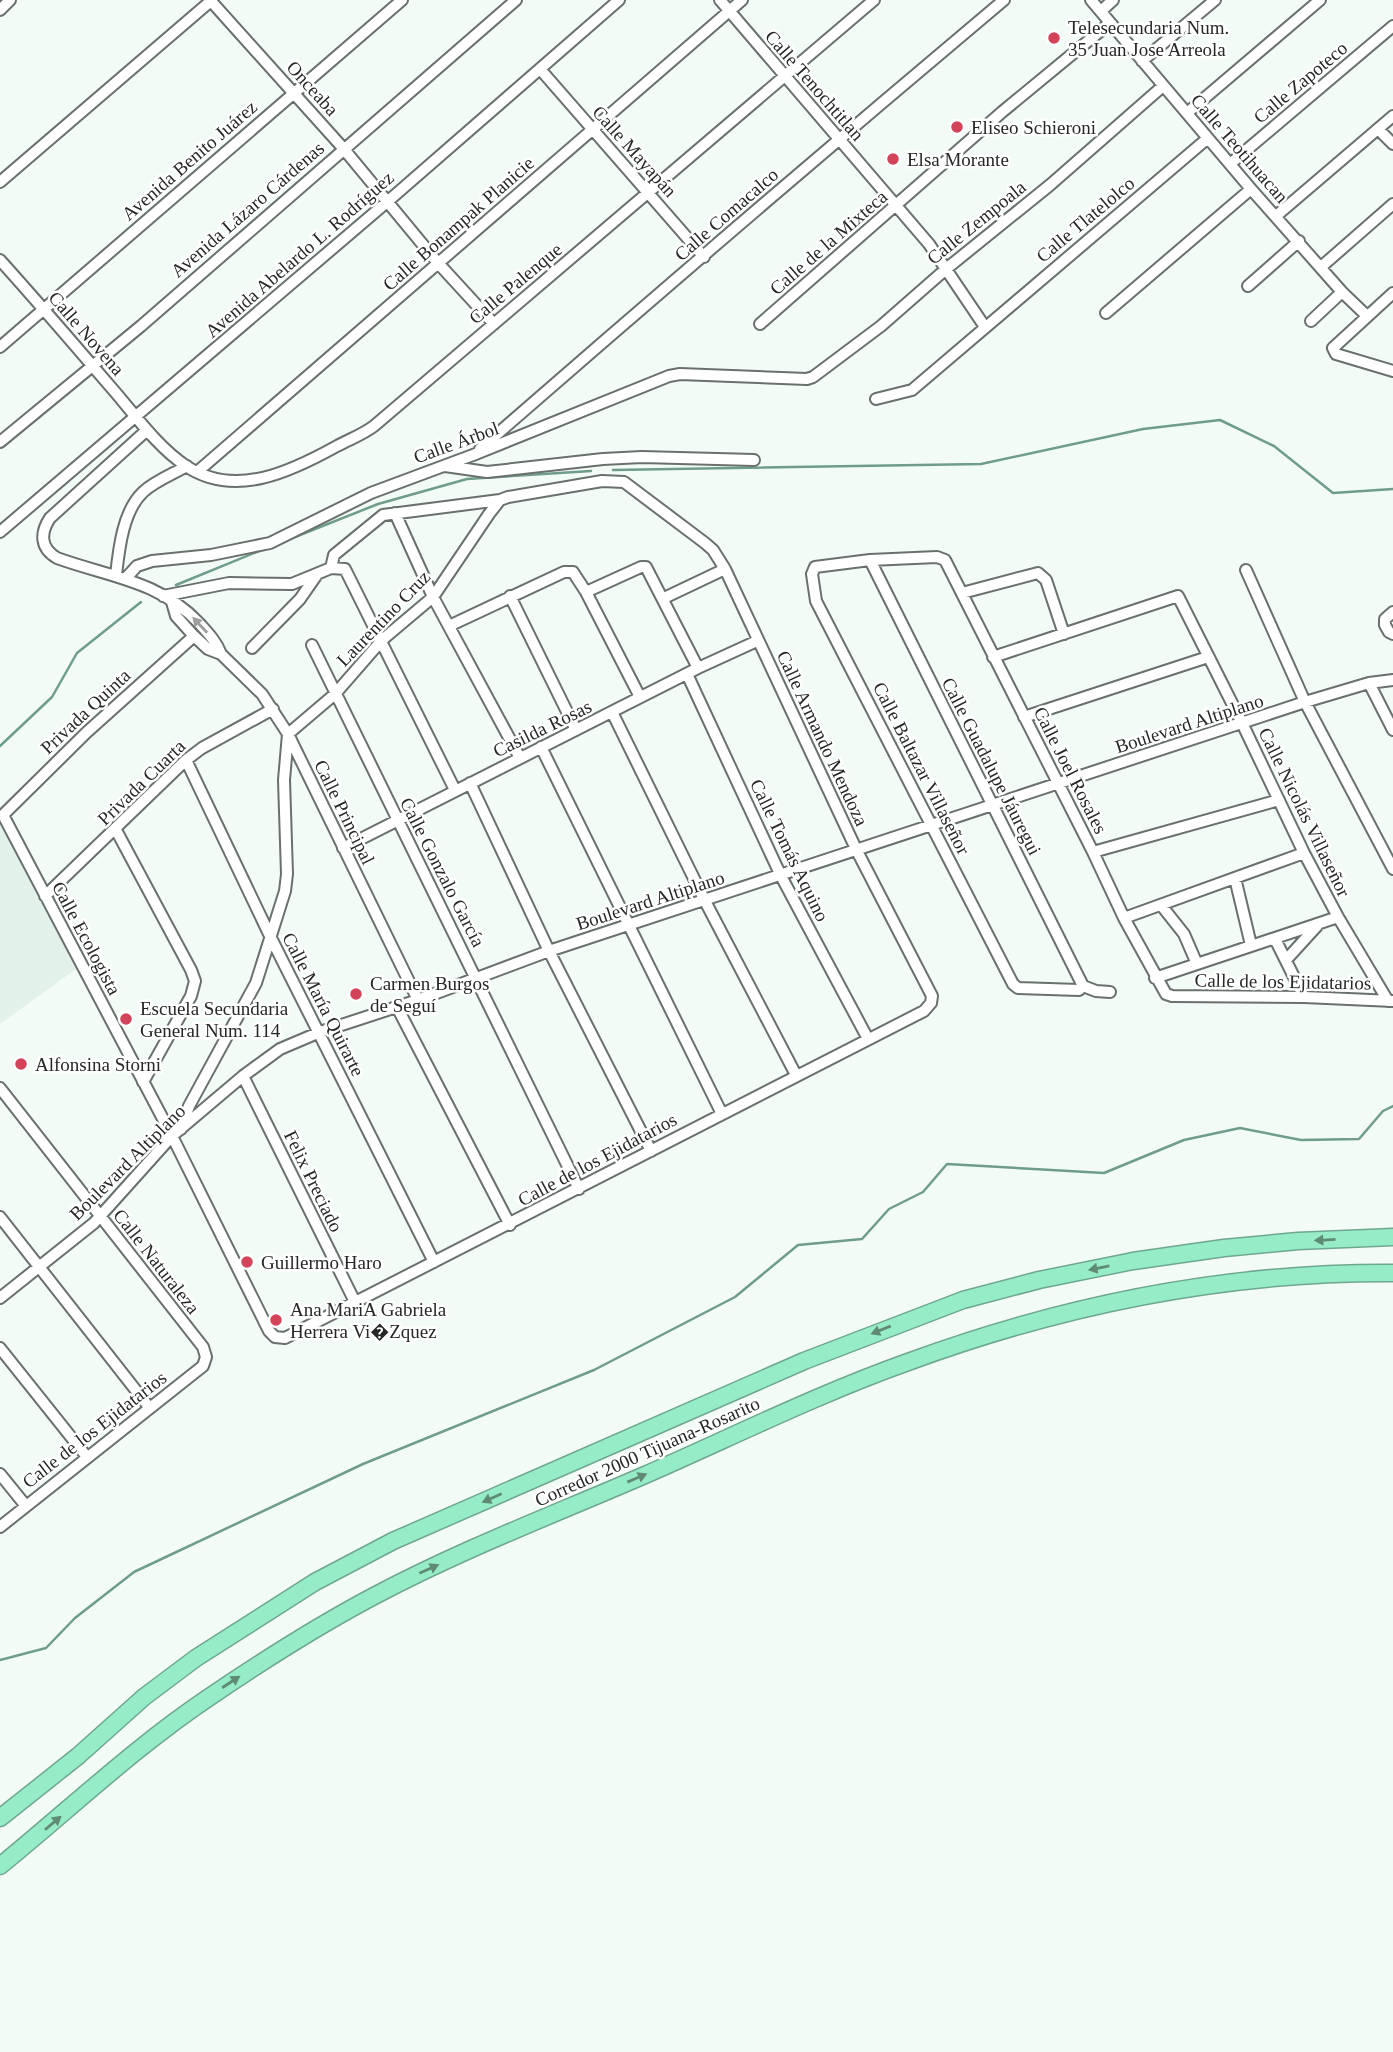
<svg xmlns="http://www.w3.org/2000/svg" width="1393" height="2052" font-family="Georgia,serif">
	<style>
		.built { fill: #e2f2ea }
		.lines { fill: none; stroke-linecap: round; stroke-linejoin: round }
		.stream { stroke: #6f9d89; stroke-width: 2.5 }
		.minor-casing { stroke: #69706d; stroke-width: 14 }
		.highway-casing { stroke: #6ea78f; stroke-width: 19 }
		.minor { stroke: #fff; stroke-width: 10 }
		.highway { stroke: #96ecc7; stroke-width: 16 }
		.oneway { fill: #9d9e9d }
		.oneway2 { fill: #5e8a76 }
		.poi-dot { fill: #d3435a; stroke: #fff; stroke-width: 2.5 }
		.labels { text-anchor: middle; stroke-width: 5; stroke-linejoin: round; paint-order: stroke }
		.poi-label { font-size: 19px; fill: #252826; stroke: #fff; text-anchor: start }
		.street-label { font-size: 19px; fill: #252826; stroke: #fff }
	</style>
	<rect width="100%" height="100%" fill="#f3fbf7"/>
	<path class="built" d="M0,824l76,145 -76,55z"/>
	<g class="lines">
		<path class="stream" d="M613,470l368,-6 162,-35 77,-9 54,26 59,47 60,-4
			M290,539l88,-35 89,-25 124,-8
			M176,585l88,-36
			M0,746l52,-49 25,-44 64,-51
			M0,1660l46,-12 29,-30 59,-46 229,-108 231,-94 141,-73 63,-52 64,-6 27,-30 34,-17 24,-28 157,9 80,-33 56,-12 61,12 58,-1 24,-28 10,-5"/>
		<g class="minor-casing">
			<path id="minor" d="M210,0l133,148 95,115 56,61
				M720,0l209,244 56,83
				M1091,0l160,189 91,103 24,23
				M0,10l10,-10
				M1101,11l12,-11
				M1142,61l73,-61
				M540,69l164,188
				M1187,113l133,-113
				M1378,129l15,15
				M1230,164l163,-138
				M0,182l212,-182
				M1276,216l117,-100
				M0,260c37,41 73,83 109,125 24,27 47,61 77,81 49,33 106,5 151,-20 13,-7 25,-11 37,-20l500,-426
				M1321,267l72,-63
				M1248,286l51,-45
				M1393,293l-60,55 3,6 57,17
				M1106,313l145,-124
				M1311,321l31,-29
				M760,324l242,-212 108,-89
				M0,347l402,-347
				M876,399l36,-9 296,-252
				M147,430l-97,88c-10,15 -10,30 7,40 52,19 101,22 142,65 9,10 17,18 22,31
				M0,442l141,-116 375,-326
				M480,449c173,-151 348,-301 524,-449
				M445,466l42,6 116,-13 39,-2 112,3
				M197,472l545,-472
				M395,513l38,84 87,161
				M0,532l387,-330 232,-202
				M870,560l213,426
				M331,568l3,-13 49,-40 117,-15
				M1246,570l59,132 88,167
				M116,575c3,-27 7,-64 27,-83 12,-11 30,-18 44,-26
				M126,578l11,-12 15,-5 59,-6 59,-12 101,-50 102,-38 196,-79 11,-2 127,5 6,-2 68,-51 65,-57 104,-84 113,-99
				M586,592l55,-25h5l52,101
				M962,593l76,-20 8,7 18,54
				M163,596l66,-13 63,1 39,-16 14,1 110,221
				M510,596l66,134
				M664,598l61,-29
				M172,602l4,14 18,20 14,13 13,5 41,40 26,40 130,266
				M1393,612l-8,7v6l4,7 4,2
				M449,626l115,-54h9l13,20 54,105
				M312,645l267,544
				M252,648l48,-49 16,-23
				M993,657l185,-61 65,129 61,128 34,64 50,84
				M687,674l94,202 87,163
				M1369,683l24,47
				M612,712l93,189 91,174
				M1024,717l184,-60
				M541,747l181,367
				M186,760l85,178 163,324
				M470,783l79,168 102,200
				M116,830l75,140 4,11 -4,15 -48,86
				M343,848l355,-180 59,-27
				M1093,852l186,-52
				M1235,878l16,67
				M45,896l141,-136 16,-12 71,-39
				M1161,905l23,29 13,30
				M1124,918l180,-65
				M1275,939l29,58
				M1286,960l31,-34
				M1155,978l183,-61
				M1083,986l-4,4 -61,-2 -5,-4 -197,-383 -4,-27 3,-7 55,-7 67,-3 8,3 148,292 31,66 42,76 6,2 132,1 89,4
				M1083,986l13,5 14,1
				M397,1007l113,218
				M243,1076l112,226
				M0,1088l203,259 3,10 -3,9 -203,161
				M181,1129l8,-23 67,-123 29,-92 2,-17 -3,-94 4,-46 47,-40 47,-54 51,-43 56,-83 11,-14 8,-3 94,-16 22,1 81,61 8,7 12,19 132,282 75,145 -1,7 -7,8 -639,327 -10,-1 -6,-6 -97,-195 -169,-321 84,-83 107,-96
				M0,1217l149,190
				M0,1298l94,-75 78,-87 71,-60 37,-27 40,-17 98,-32 131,-49 756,-249 64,-19 24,-3
				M0,1348l87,109
				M0,1474l26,32"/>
		</g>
		<g class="highway-casing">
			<path id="highway" d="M0,1818l78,-62 66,-59 52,-39 119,-76 78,-41 411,-180 159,-61 76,-20 94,-19 91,-13 74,-7 95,-4
				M0,1866c70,-57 136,-120 211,-170 53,-36 108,-71 165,-101 87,-46 179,-81 269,-120 87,-38 173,-81 263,-113 155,-57 319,-90 485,-89"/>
		</g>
		<use href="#minor" class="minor"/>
		<use href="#highway" class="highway"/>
	</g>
	<defs><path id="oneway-solid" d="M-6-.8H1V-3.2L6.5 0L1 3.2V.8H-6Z" transform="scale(1.75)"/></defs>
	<use class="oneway" href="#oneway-solid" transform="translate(200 625) rotate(-133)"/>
	<g class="oneway2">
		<use href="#oneway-solid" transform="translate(1325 1240) rotate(177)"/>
		<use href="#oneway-solid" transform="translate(1099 1268) rotate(169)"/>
		<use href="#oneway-solid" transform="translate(881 1330) rotate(158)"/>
		<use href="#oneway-solid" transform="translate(637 1478) rotate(-23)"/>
		<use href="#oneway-solid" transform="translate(492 1498) rotate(156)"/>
		<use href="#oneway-solid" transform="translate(429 1569) rotate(-24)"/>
		<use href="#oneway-solid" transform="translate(231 1682) rotate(-33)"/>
		<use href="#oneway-solid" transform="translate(53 1823) rotate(-40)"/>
	</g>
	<g class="poi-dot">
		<circle cx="1054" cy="38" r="7"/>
		<circle cx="957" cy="127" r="7"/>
		<circle cx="893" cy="159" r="7"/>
		<circle cx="356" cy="994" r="7"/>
		<circle cx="126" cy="1019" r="7"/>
		<circle cx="21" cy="1064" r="7"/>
		<circle cx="247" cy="1262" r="7"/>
		<circle cx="276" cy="1320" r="7"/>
	</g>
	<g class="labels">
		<g class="poi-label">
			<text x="1068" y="34">Telesecundaria Num.<tspan x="1068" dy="22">35 Juan Jose Arreola</tspan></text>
			<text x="971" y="134">Eliseo Schieroni</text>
			<text x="907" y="166">Elsa Morante</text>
			<text x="370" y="990">Carmen Burgos<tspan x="370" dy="22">de Seguí</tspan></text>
			<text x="140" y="1015">Escuela Secundaria<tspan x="140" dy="22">General Num. 114</tspan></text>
			<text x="35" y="1071">Alfonsina Storni</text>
			<text x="261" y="1269">Guillermo Haro</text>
			<text x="290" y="1316">Ana MariA Gabriela<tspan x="290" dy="22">Herrera Vi�Zquez</tspan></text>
		</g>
		<g class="street-label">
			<text transform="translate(1300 82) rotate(-40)" y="7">Calle Zapoteco</text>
			<text transform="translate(815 85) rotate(49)" y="7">Calle Tenochtitlan</text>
			<text transform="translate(313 88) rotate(48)" y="7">Onceaba</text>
			<text transform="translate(1240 148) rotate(49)" y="7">Calle Teotihuacan</text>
			<text transform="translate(635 151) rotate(48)" y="7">Calle Mayapán</text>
			<text transform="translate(189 160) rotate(-41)" y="7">Avenida Benito Juárez</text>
			<text transform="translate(247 209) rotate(-41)" y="7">Avenida Lázaro Cárdenas</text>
			<text transform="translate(726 214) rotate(-41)" y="7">Calle Comacalco</text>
			<text transform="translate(1085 219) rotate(-40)" y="7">Calle Tlatelolco</text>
			<text transform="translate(976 222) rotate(-39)" y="7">Calle Zempoala</text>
			<text transform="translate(458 223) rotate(-41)" y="7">Calle Bonampak Planicie</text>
			<text transform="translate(828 242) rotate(-41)" y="7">Calle de la Mixteca</text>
			<text transform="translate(299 254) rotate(-41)" y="7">Avenida Abelardo L. Rodríguez</text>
			<text transform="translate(515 283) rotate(-40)" y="7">Calle Palenque</text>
			<text transform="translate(87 333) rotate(49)" y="7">Calle Novena</text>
			<text transform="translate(456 442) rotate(-20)" y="7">Calle Árbol</text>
			<text transform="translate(383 618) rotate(-46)" y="7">Laurentino Cruz</text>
			<text transform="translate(85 711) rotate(-43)" y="7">Privada Quinta</text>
			<text transform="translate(1189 723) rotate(-18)" y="7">Boulevard Altiplano</text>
			<text transform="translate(542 728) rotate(-26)" y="7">Casilda Rosas</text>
			<text transform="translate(823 738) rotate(65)" y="7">Calle Armando Mendoza</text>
			<text transform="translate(992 766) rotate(63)" y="7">Calle Guadalupe Jáuregui</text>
			<text transform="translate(922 768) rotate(63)" y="7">Calle Baltazar Villaseñor</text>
			<text transform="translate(1071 770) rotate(63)" y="7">Calle Joel Rosales</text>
			<text transform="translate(141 782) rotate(-44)" y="7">Privada Cuarta</text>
			<text transform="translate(345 812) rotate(64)" y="7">Calle Principal</text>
			<text transform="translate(1305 812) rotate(64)" y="7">Calle Nicolás Villaseñor</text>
			<text transform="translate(790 850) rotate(64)" y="7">Calle Tomás Aquino</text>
			<text transform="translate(443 872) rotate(63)" y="7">Calle Gonzalo García</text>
			<text transform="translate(650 900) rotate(-18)" y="7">Boulevard Altiplano</text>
			<text transform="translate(87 938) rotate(62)" y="7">Calle Ecologista</text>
			<text transform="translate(1283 981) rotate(1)" y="7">Calle de los Ejidatarios</text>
			<text transform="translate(324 1004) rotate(63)" y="7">Calle María Quirarte</text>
			<text transform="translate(597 1159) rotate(-28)" y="7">Calle de los Ejidatarios</text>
			<text transform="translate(127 1162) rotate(-45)" y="7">Boulevard Altiplano</text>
			<text transform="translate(314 1181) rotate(64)" y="7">Felix Preciado</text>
			<text transform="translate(157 1261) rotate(52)" y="7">Calle Naturaleza</text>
			<text transform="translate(94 1429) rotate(-38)" y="7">Calle de los Ejidatarios</text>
			<text transform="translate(647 1451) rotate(-24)" y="7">Corredor 2000 Tijuana-Rosarito</text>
		</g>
	</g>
</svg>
